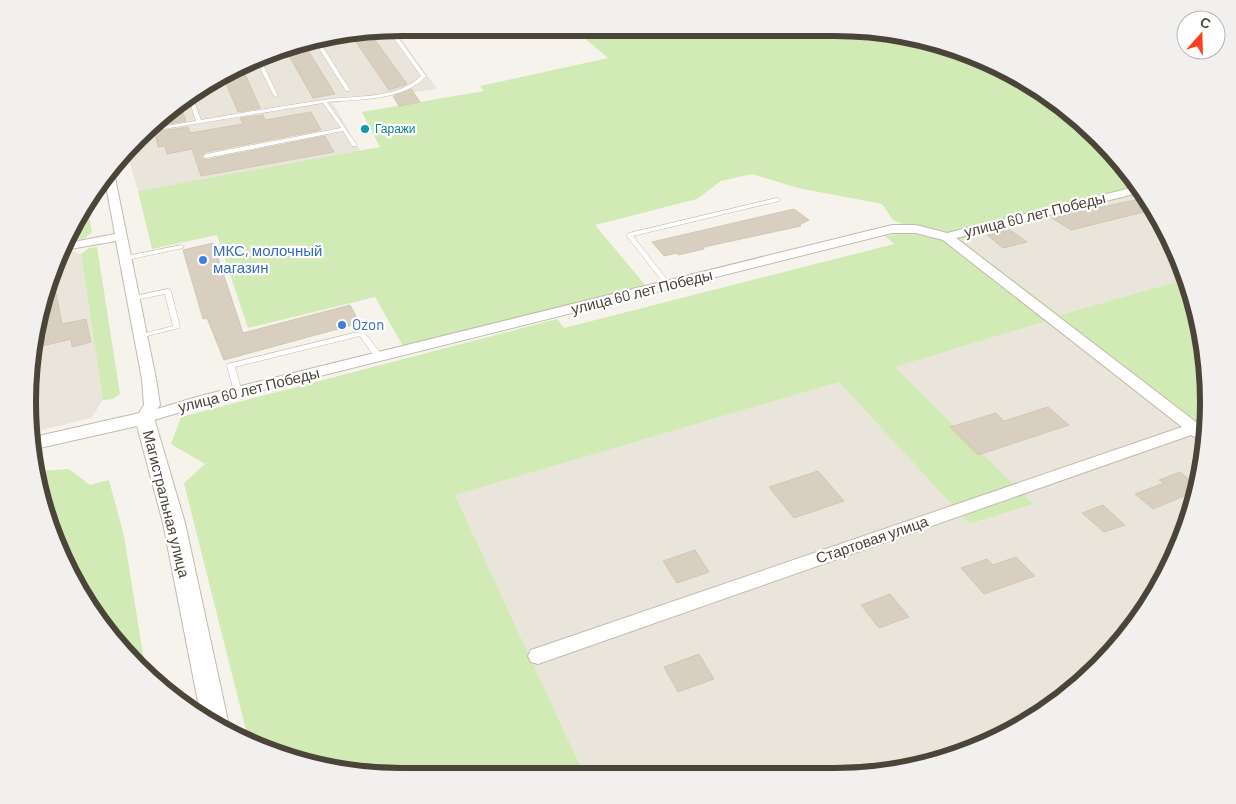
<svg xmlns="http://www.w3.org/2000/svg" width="1236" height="804" font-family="Barlow,sans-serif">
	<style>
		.residential { fill: #eae5da }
		.green { fill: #d2eab5 }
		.building { fill: #d8cfc1; stroke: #d3c7b4 }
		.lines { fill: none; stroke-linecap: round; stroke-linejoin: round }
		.service-casing { stroke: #c2bbae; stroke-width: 1 }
		.minor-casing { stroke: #c2bbae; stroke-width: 2 }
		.tertiary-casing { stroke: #c2bbae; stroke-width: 2 }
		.service { fill: #fff; fill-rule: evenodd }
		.minor { fill: #fff; fill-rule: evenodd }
		.tertiary { fill: #fff; fill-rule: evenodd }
		.culture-dot { fill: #0f9aa8; stroke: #fff; stroke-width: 2 }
		.shop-dot { fill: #3f7fe0; stroke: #fff; stroke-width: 2 }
		.labels { text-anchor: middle; stroke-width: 4.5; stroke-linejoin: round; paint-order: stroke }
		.far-culture-label { font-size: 12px; fill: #0d838f; stroke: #fff; text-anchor: start }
		.street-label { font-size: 15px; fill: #4b4439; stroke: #fff }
		.shop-label { font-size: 15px; fill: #366cbe; stroke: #fff; text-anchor: start }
		.rim { fill: none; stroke: #4b4439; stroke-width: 6 }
	</style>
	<rect width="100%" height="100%" fill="#f6f3ec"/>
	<path class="residential" d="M394,29l43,60 -104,14 28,49 -223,39 -11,-38 67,-62 88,-44z
		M1143,193l27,43 16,43 -126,36 -99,-75z
		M65,249l16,5 22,146 -12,18 -57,14 -6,-54 19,-97z
		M1047,321l147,113 12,-2 -1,19 -16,71 -31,67 -42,60 -54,50 -62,39 -69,26 -73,12 -274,-2 -129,-279 384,-113 132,142 61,-20 -137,-137z"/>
	<path class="green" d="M560,29l323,2 116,35 82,54 50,54 12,19 -182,47 99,75 126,-36 10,26 12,72 -2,55 -12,2 -147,-113 -152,46 138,137 -63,20 -131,-142 -384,113 129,279 -231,-1 -95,-25 -9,-6 -65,-259 21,-19 -34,-20 10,-27 376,-98 7,9 330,-84 -9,-8 18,-3 -1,-9 -9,-4 -11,-16 -84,-16 -46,-14 -31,7 -24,18 -102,26 52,62 -244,59 -28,-49 -127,31 -31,-93 -65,14 -14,-58 242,-44 -18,-35 122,-21 -4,-5 128,-28 -26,-22z
		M87,207l5,25 -7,6 -16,3z
		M97,247l23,147 -7,5 -10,1 -22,-146 8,-6z
		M69,469l21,16 19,-5 15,56 22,137 -56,-63 -50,-111 -2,-28z"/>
	<path class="building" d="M367,33h3l37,51 -18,6 -37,-54z
		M304,44l31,50 -22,4 -29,-51z
		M242,67l18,41 -22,4 -15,-36z
		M411,89l9,13 -21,4 -6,-10z
		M180,104l6,17 -30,5z
		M311,112l10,18 -115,22 -5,5 5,3 119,-24 9,16 -133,24 -9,-27 -25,5 -2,-8 -7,1 -3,-15 33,-5 2,6 53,-9 -3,-6 23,-3 2,5z
		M1135,200l17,10 -81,20 -19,-12z
		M794,209l15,11 -10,5 2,1 -97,21v2l-26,6 -1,-2 -13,3 -12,-14z
		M1010,230l17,12 -24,6 -16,-13z
		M213,243l30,90 107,-28 10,18 -136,37 -17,-42 -4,1 -20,-69z
		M52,273l10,51 24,-5 5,23 -19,5 -1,-8 -37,9 13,-67z
		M1048,407l21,18 -91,30 -28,-28 46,-14 8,8z
		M818,471l26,30 -50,17 -25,-31z
		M1180,472l17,14 -1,5 -43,18 -18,-15 29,-11 -5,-3z
		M1103,505l22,20 -21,7 -22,-19z
		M695,550l14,22 -32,11 -14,-22z
		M1016,557l19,19 -51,18 -23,-26 26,-9 6,6z
		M890,594l19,23 -30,11 -18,-23z
		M699,654l15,25 -36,13 -14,-25z"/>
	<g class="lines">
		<g class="service-casing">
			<path id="service" d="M392,29l34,47c-22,25 -67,23 -99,26l30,43 -1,1h-4l-9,-15 -137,27 -3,-2 3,-2 135,-26 -18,-25 -172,28 3,-3 42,-7 -8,-25 3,-3 10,27c40,-7 81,-14 122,-20 32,-5 73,0 98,-24l-33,-46z
				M319,41l31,49v1h-4l-31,-49z
				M260,58l18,38v1l-4,-1 -18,-36z
				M777,198l2,1v2l-146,35 39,50 -3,2 -2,-1 -41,-52 3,-2z
				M181,245l2,1v2l-56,12 -3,-2 3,-2z
				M168,289l3,2 9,36 -1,1 -36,9h-4l-1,-1 1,-1 34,-9 -8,-32 -31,6 -3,-2 3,-2z
				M362,331l2,1 18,23 1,2 -1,2h-6l-16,-23 -125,31 7,25 -4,2 -4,-2 -7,-26 1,-2z"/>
		</g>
		<g class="minor-casing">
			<path id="minor" d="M113,168l43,211 4,26 -3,4 43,-13 692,-171h24l31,8 192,-47 3,6 -186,46 240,184 10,-3v24l-15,-8 -653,229 -7,-2 -3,-6 3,-6 651,-223 -239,-187 -27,-7h-24l-688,172 -60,18 -8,-5 8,-13 -2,-26 -26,-138 -52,9 4,-7 47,-9 -11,-59z"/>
		</g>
		<g class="tertiary-casing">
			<path id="tertiary" d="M144,412l7,2 3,4 31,105 43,198 -3,6 -25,-15 -37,-189 -26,-97 -102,23 -1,-12z"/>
		</g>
		<use href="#service" class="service"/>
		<use href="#minor" class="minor"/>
		<use href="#tertiary" class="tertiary"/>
	</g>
	<circle class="culture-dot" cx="365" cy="129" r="5"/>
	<g class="shop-dot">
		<circle cx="203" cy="260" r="5"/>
		<circle cx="342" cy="325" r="5"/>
	</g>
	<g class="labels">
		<g class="far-culture-label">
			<text x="375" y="133">Гаражи</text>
		</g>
		<g class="street-label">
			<text transform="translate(1035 215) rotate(-14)" y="5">улица 60 лет Победы</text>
			<text transform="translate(642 292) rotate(-14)" y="5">улица 60 лет Победы</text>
			<text transform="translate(249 390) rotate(-14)" y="5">улица 60 лет Победы</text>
			<text transform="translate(166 504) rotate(76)" y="5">Магистральная улица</text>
			<text transform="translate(872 540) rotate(-19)" y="5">Стартовая улица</text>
		</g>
		<g class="shop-label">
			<text x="213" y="256">МКС, молочный<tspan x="213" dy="17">магазин</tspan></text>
			<text x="352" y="330">Ozon</text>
		</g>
	</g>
	<path d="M0 0H1236V804H0ZM402 36H834A366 366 0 0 1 1200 402V402A366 366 0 0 1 834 768H402A366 366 0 0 1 36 402V402A366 366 0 0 1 402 36Z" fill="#f1f0ef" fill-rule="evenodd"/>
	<path class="rim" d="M402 36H834A366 366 0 0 1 1200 402V402A366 366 0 0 1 834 768H402A366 366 0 0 1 36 402V402A366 366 0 0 1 402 36Z"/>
	<g transform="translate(1201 35) rotate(20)"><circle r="24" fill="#ffffff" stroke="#b7b4b0"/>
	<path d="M0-4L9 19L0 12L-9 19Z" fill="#fc3f1d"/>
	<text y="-8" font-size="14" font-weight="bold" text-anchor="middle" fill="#4b4439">С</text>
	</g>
</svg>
